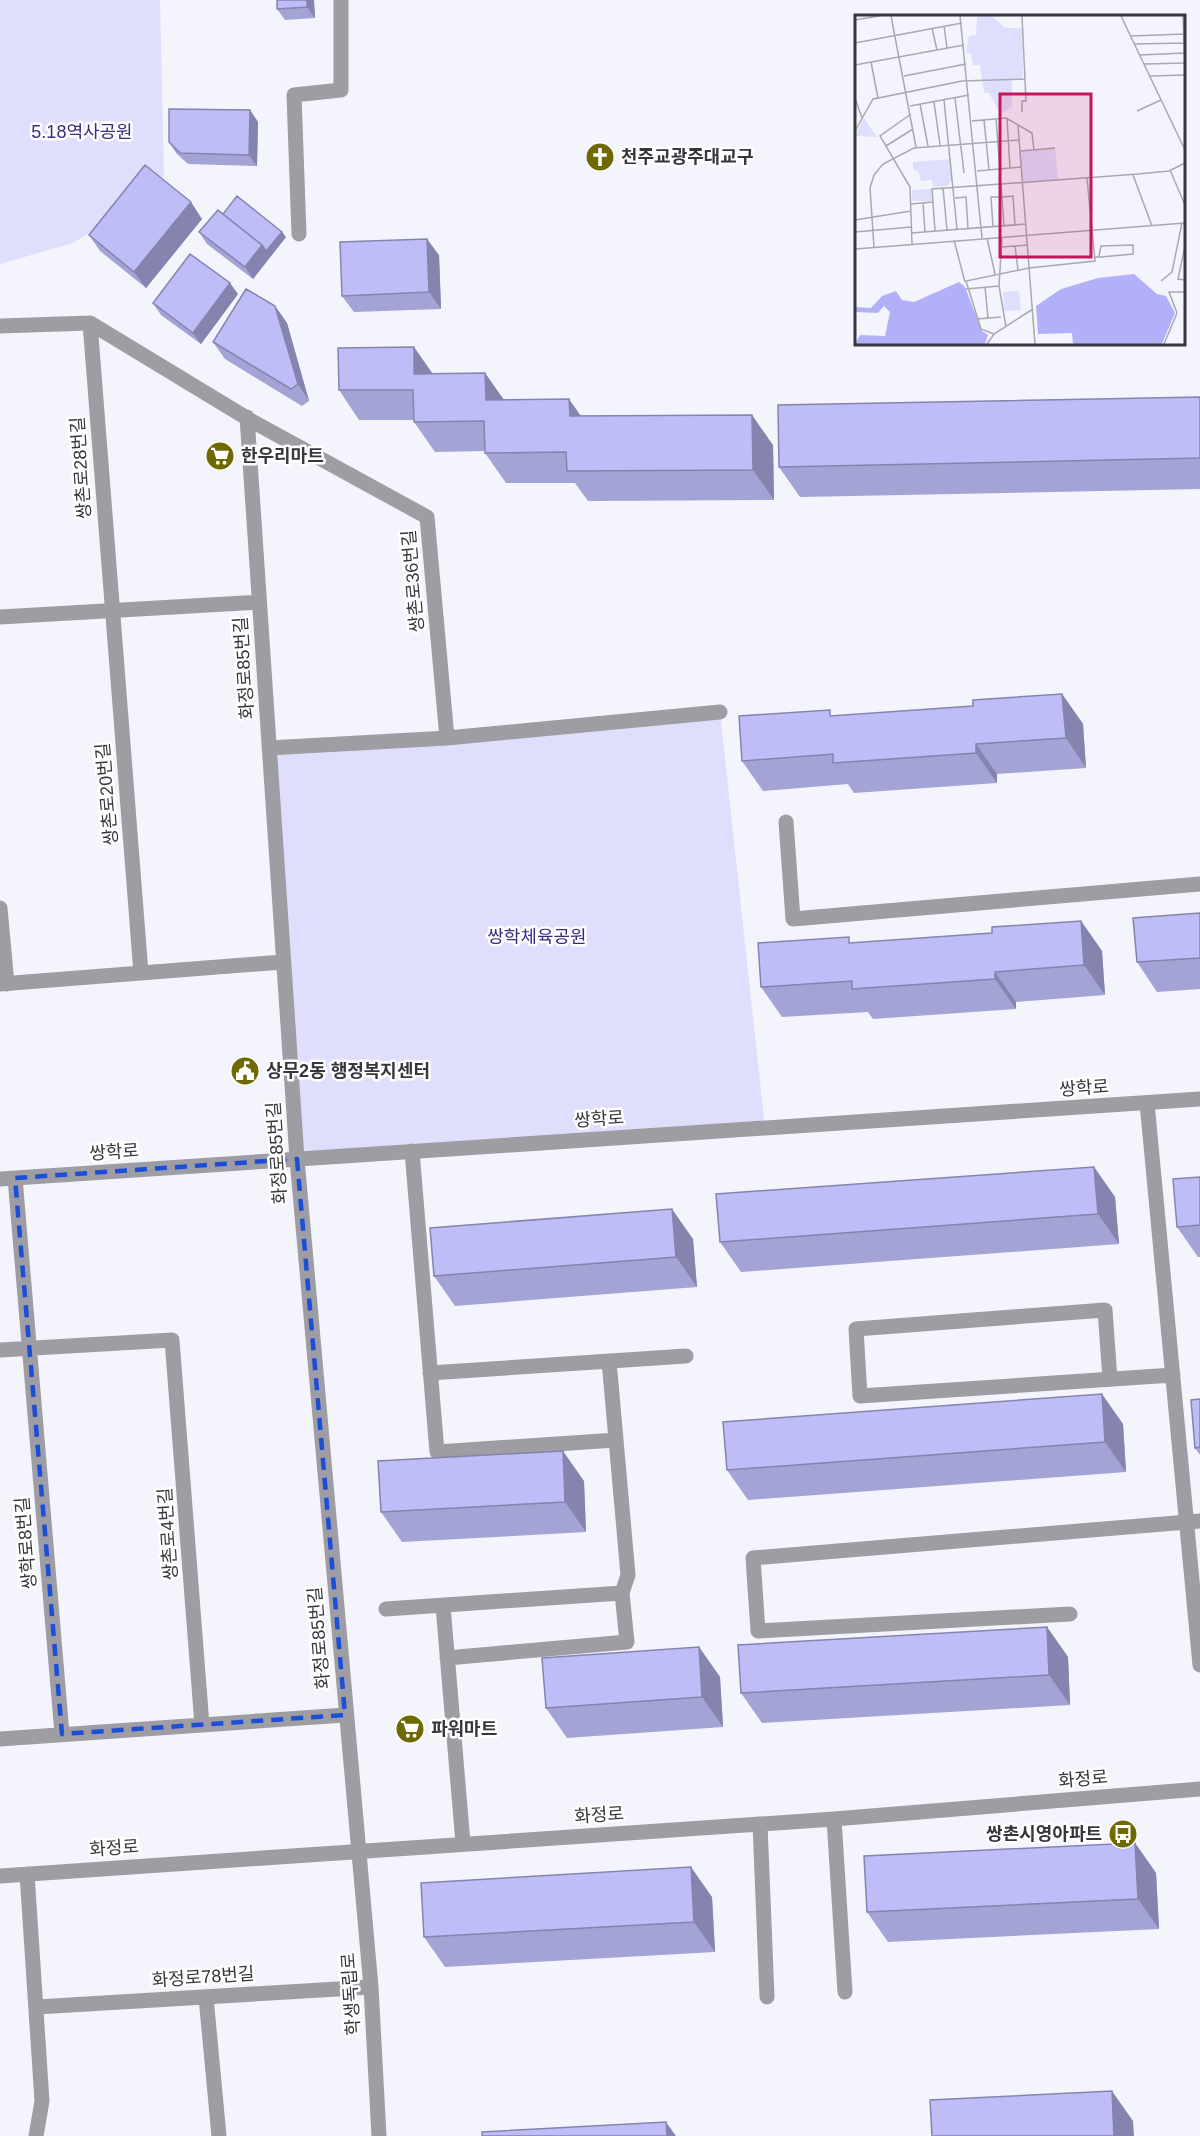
<svg xmlns="http://www.w3.org/2000/svg" width="1200" height="2136" font-family="Arial,'Noto Sans KR',sans-serif">
	<style>
		.green { fill: #dfdffd }
		.lines { fill: none; stroke-linecap: round; stroke-linejoin: round }
		.minor { stroke: #9d9da3; stroke-width: 15 }
		.wall { fill: #a3a3d5 }
		.shaded-wall { fill: #8584ae }
		.building { fill: #bebdf8; stroke: #8584ae; stroke-width: 1.5 }
		.marked { fill: none; stroke: #1d4ed8; stroke-width: 4.5; stroke-dasharray: 12 8; stroke-linejoin: round }
		.labels { text-anchor: middle; stroke-width: 5; stroke-linejoin: round; paint-order: stroke }
		.park-label { font-size: 18px; fill: #3a2b7e; stroke: #fff }
		.poi-label { font-size: 18px; font-weight: bold; fill: #36363c; stroke: #fff; text-anchor: start }
		.street-label { font-size: 18px; fill: #36363c; stroke: #fff }
		.inset-road { fill: none; stroke: #a8a8b0; stroke-width: 1.5 }
		.view { fill: #c2185b; fill-opacity: 0.15; stroke: #c2185b; stroke-width: 3 }
		.inset-edge { fill: none; stroke: #36363c; stroke-width: 3 }
	</style>
	<rect width="100%" height="100%" fill="#f4f4fd"/>
	<path class="green" d="M0,0h160l4,176 -51,43 -40,24 -73,21z
		M720,712l45,416 -468,31 -28,-410z"/>
	<g class="lines">
		<path class="minor" d="M299,234l-5,-139 47,-5v-90
			M90,323l51,650
			M0,326l90,-3 160,97 177,97 20,221
			M247,417l50,742 74,828 8,149
			M0,617l259,-15
			M269,748l178,-10 273,-26
			M786,822l7,97 407,-35
			M0,908l7,76
			M0,984l283,-22
			M1147,1103l53,562
			M412,1151l25,301 179,-12
			M15,1178l47,556
			M0,1179l1200,-80
			M0,1350l172,-10 30,385
			M609,1361l19,214 -6,18
			M430,1373l256,-17
			M1110,1379l-5,-69 -249,19 4,67 313,-21
			M443,1606l20,237
			M386,1609l236,-16 5,49 -180,16
			M1070,1614l-312,17 -5,-73 447,-37
			M0,1739l345,-24
			M834,1819l11,173
			M760,1824l7,173
			M27,1874l15,227 -6,35
			M0,1876l834,-57 366,-30
			M206,1997l13,139
			M37,2007l334,-20"/>
	</g>
	<path class="wall" d="M277,0h37l1,18 -30,2 -8,-11z
		M250,110l8,12 -1,44 -69,-2 -12,-11 -7,-11z
		M223,214l63,23 -33,42 -46,-35 -8,-12z
		M202,219l-56,69 -46,-37 -11,-16z
		M439,255l2,54 -87,3 -12,-16z
		M238,294l-37,50 -40,-29 -8,-12z
		M275,306l12,17 22,78 -7,5 -77,-47 -12,-17z
		M414,347l18,27 53,-1 19,27 77,16 192,29 1,55 -186,1 -13,-18h-69l-21,-30v-2l-50,1 -21,-30v-2h-55l-20,-30z
		M1200,397v92l-400,8 -21,-30z
		M1062,694l21,30 3,44 -89,6v9l-143,10 -6,-9 -85,7 -21,-30 92,-45 139,-10z
		M1200,913v76l-43,3 -20,-30z
		M1081,921l21,30 3,44 -89,7v7l-143,10 -5,-7 -86,5 -21,-30 92,-44 139,-10z
		M1094,1167l21,30 4,47 -378,28 -21,-30z
		M1200,1177v80h-2l-21,-30z
		M693,1239l4,48 -242,19 -21,-30z
		M1200,1399v56l-5,-7z
		M1123,1424l3,48 -378,28 -21,-30z
		M584,1481l2,51 -184,10 -21,-30z
		M1047,1627l21,30 2,48 -308,18 -21,-30z
		M699,1647l21,30 3,50 -156,11 -21,-30z
		M1135,1843l21,30 3,56 -271,13 -21,-30z
		M712,1897l3,55 -270,15 -21,-30z"/>
	<path class="shaded-wall" d="M307,0h7l1,18 -8,-11z
		M250,110l8,12 -1,44 -8,-11z
		M191,202l11,17 -56,69 -12,-16z
		M282,232l4,5 -33,42 -8,-12 17,-22z
		M427,239l12,16 2,54 -12,-17z
		M230,283l8,11 -37,50 -8,-11z
		M275,306l12,17 22,78 -11,-17z
		M414,347l21,30 -21,-3z
		M485,373l21,30 -20,-3z
		M569,399l21,30 -20,-13z
		M752,415l21,30 1,55 -21,-30z
		M1062,694l21,30 3,44 -20,-30z
		M976,744l21,30v9l-21,-30z
		M1081,921l21,30 3,44 -21,-30z
		M995,972l21,30v7l-21,-30z
		M1094,1167l21,30 4,47 -21,-30z
		M672,1209l21,30 4,48 -21,-30z
		M1102,1394l21,30 3,48 -21,-30z
		M563,1451l21,30 2,51 -21,-30z
		M1047,1627l21,30 2,48 -21,-30z
		M699,1647l21,30 3,50 -21,-30z
		M1135,1843l21,30 3,56 -21,-30z
		M691,1867l21,30 3,55 -21,-30z
		M1112,2091l21,30 1,15h-20z
		M666,2122l10,14h-9z"/>
	<path class="building" d="M277,0h30v7l-30,2z
		M169,109l81,1 -1,45 -69,-2 -11,-11z
		M145,165l46,37 -57,70 -45,-37z
		M237,196l45,36 -16,19 -4,-6 -39,-31z
		M218,210l44,35 -17,22 -46,-35z
		M427,239l2,53 -87,4 -2,-54z
		M190,254l40,29 -37,50 -40,-30z
		M246,289l29,17 23,78 -7,5 -78,-47z
		M414,347v27l71,-1 1,27 83,-1 1,17 182,-1 1,55 -186,1 -1,-19 -81,1 -1,-32 -70,1 -1,-32h-74l-1,-42z
		M1200,397v61l-421,9 -1,-62z
		M1062,694l4,44 -90,6v9l-143,10v-9l-91,7 -3,-45 91,-6v6l143,-10v-6z
		M1200,913v45l-63,4 -4,-44z
		M1081,921l3,44 -89,7v7l-143,10v-8l-91,6 -3,-44 91,-6v6l143,-10v-6z
		M1094,1167l4,47 -378,28 -4,-48z
		M1200,1177v48l-23,2 -4,-48z
		M672,1209l4,48 -242,19 -4,-48z
		M1102,1394l3,48 -378,28 -4,-48z
		M1200,1399v48l-5,1 -4,-48z
		M563,1451l2,51 -184,10 -3,-51z
		M1047,1627l2,48 -308,18 -3,-48z
		M699,1647l3,50 -156,11 -4,-50z
		M1135,1843l3,56 -271,13 -3,-56z
		M691,1867l3,55 -270,15 -3,-54z
		M1112,2091l2,45h-182l-2,-36z
		M666,2122l1,14h-185v-4z"/>
	<path class="marked" d="M297,1159l48,556 -283,19 -47,-556z"/>
	<defs>
		<g id="church-disc" transform="scale(1.5)"><circle r="9.5" fill="#6f6902" stroke="#fff"/><path d="M-1.2-6h2.4v3.5h3.3v2.4h-3.3V6h-2.4V-.1h-3.3v-2.4h3.3Z" fill="#fff"/></g>
		<g id="supermarket-disc" transform="scale(1.5)"><circle r="9.5" fill="#6f6902" stroke="#fff"/><path d="M-6-5.5h2.5l.6 2H6L4.5 2H-2.5L-4.4-4H-6ZM-1.5 3.2a1.3 1.3 0 1 0 .1 0ZM3 3.2a1.3 1.3 0 1 0 .1 0Z" fill="#fff"/></g>
		<g id="civic-disc" transform="scale(1.5)"><circle r="9.5" fill="#6f6902" stroke="#fff"/><path d="M-.6-6.5H3V-4.5H.6V-3L4-1V1h2V6H-6V1h2V-1L-.6-3ZM-1.2 2.5V6h2.4V2.5Z" fill="#fff"/></g>
		<g id="bus-disc" transform="scale(1.5)"><circle r="9.5" fill="#6f6902" stroke="#fff"/><path d="M-5-6H5V4H4V6H2V4H-2V6H-4V4H-5ZM-3.5-4V0h7V-4ZM-3.5 1.2v1.5H-2V1.2ZM2 1.2v1.5H3.5V1.2Z" fill="#fff"/></g>
	</defs>
	<g fill-rule="evenodd">
		<use href="#church-disc" x="600" y="157"/>
		<use href="#supermarket-disc" x="220" y="456"/>
		<use href="#civic-disc" x="245" y="1071"/>
		<use href="#supermarket-disc" x="410" y="1729"/>
		<use href="#bus-disc" x="1123" y="1834"/>
	</g>
	<g class="labels">
		<g class="park-label">
			<text x="82" y="138">5.18역사공원</text>
			<text x="537" y="943">쌍학체육공원</text>
		</g>
		<g class="poi-label">
			<text x="621" y="163">천주교광주대교구</text>
			<text x="241" y="462">한우리마트</text>
			<text x="266" y="1077">상무2동 행정복지센터</text>
			<text x="431" y="1735">파워마트</text>
			<text x="1102" y="1840" text-anchor="end">쌍촌시영아파트</text>
		</g>
		<g class="street-label">
			<text transform="translate(81 468) rotate(-94)" y="6">쌍촌로28번길</text>
			<text transform="translate(413 581) rotate(-95)" y="6">쌍촌로36번길</text>
			<text transform="translate(244 668) rotate(-94)" y="6">화정로85번길</text>
			<text transform="translate(107 794) rotate(-95)" y="6">쌍촌로20번길</text>
			<text transform="translate(1084 1088) rotate(-4)" y="6">쌍학로</text>
			<text transform="translate(599 1119) rotate(-4)" y="6">쌍학로</text>
			<text transform="translate(114 1152) rotate(-4)" y="6">쌍학로</text>
			<text transform="translate(277 1153) rotate(-94)" y="6">화정로85번길</text>
			<text transform="translate(168 1534) rotate(-94)" y="6">쌍촌로4번길</text>
			<text transform="translate(26 1543) rotate(-95)" y="6">쌍학로8번길</text>
			<text transform="translate(319 1638) rotate(-95)" y="6">화정로85번길</text>
			<text transform="translate(1083 1779) rotate(-5)" y="6">화정로</text>
			<text transform="translate(599 1815) rotate(-4)" y="6">화정로</text>
			<text transform="translate(114 1848) rotate(-4)" y="6">화정로</text>
			<text transform="translate(203 1977) rotate(-4)" y="6">화정로78번길</text>
			<text transform="translate(351 1994) rotate(-94)" y="6">학생독립로</text>
		</g>
	</g>
	<g transform="translate(855 15)">
		<rect width="330" height="330" fill="#f4f4fd"/>
		<path d="M122,1h15l13,12h17l1,50 -11,1v28l-12,7 -11,-21h-5l-4,-28h-7l-2,-12h-5l3,-17 7,-1zM8,104h2l12,18 -22,-1zM200,133l3,32 -36,2 -2,-31zM96,144l1,21 -5,6 -14,1 -1,-7 -11,1 -2,-9 -6,-3v-7zM76,174l1,12h-20v-11zM164,276l2,19 -17,1 -1,-19z" fill="#dfdffd"/>
		<path d="M279,259l23,20 9,2 9,17 -13,31h-89l-1,-11 -34,1 -2,-28 25,-17 37,-11zM104,267l6,5 17,44 6,4 -3,9h-130l5,-9 25,1 5,-24 -6,-6 -6,7 -23,-1v-5l16,1 11,-12 14,-5 6,9 12,2z" fill="#b3b0fa"/>
		<path class="inset-road" d="M36,1l25,131M105,1l22,222M167,1l4,85h-4v11M266,1l64,134M328,1l2,47M0,5l24,-4M89,11l3,22M77,13l5,22M276,21l54,-2M0,28l107,-20M280,29l49,-1M285,40l45,-2M16,47l7,36 84,-17 63,-2M289,49l41,-1M0,50l109,-20M49,61l62,-12M295,61l35,-1M0,83l7,20M100,83l9,75M89,85l13,129M79,87l6,43M65,89l8,42M55,91l59,-11M282,96l24,-11M56,99l-31,22 30,51 2,57M141,104l4,50M152,104l3,49M129,105l5,50M117,106l34,-3 26,15 2,17M163,111l17,218M0,116l18,-32 5,-1M31,131l27,-17M165,136l35,-3M315,155l15,35M122,156l44,-4M278,160l19,51M146,169l3,42M88,173l4,42M100,183l11,-1 2,32M68,188l2,29M56,189l22,-2M0,205l56,-9M138,212l-2,-30h11l11,-1 2,29M80,216l-3,-42 206,-15 31,-3 16,-8M0,217l56,-5M56,218l115,-9M147,222l-3,49 7,41M132,223l8,36M99,225l11,42M160,231l3,24M330,231l-7,33 7,1M19,232l-4,-59 4,-13 9,-11 31,-16 105,-8M147,232l26,-2M0,234l330,-26M240,242h6l32,-3v-9l-32,1 -2,10M306,266l11,-9 10,-49M130,272l3,31M111,274l33,-3M322,298l-8,-21h16M122,304l24,-2M139,319l-13,-5 -15,-48 63,-13 66,-7 -8,-83M132,329l7,-10 39,-25M309,329l13,-31"/>
		<path class="view" d="M145,79h91v163h-91z"/>
		<rect width="330" height="330" class="inset-edge"/>
	</g>
</svg>
